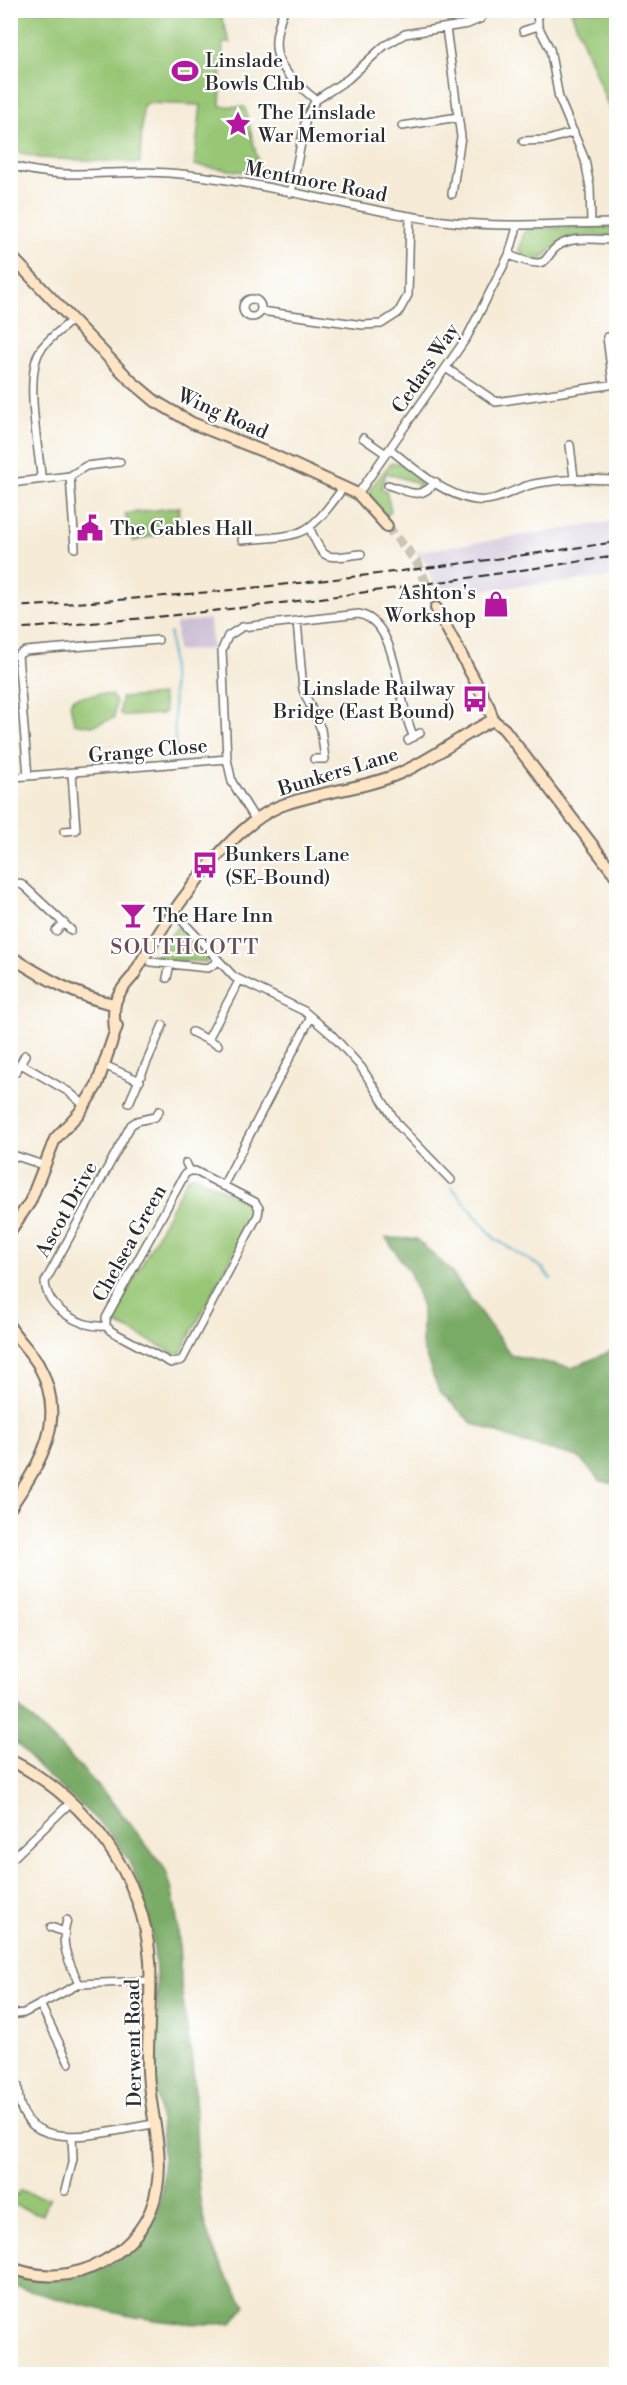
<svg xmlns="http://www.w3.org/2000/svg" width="627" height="2385" font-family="'Libre Bodoni',serif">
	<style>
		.industrial { fill: #cbbfd5 }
		.green { fill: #97c674; stroke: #617850; stroke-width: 1.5 }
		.forest { fill: #79ab66; stroke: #526b48; stroke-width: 1.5 }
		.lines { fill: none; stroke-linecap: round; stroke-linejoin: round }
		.stream { stroke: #4dadcc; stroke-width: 2 }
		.secondary-tunnel { stroke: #cdc5b5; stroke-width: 10; stroke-dasharray: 10 5; stroke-linecap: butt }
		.street-casing { stroke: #726e67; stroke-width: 10 }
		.secondary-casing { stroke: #726e67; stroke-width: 14 }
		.street { stroke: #fff; stroke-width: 7 }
		.secondary { stroke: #fee5c5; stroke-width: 10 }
		.rail { stroke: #2b2b2b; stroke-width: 2; stroke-dasharray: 9 4.5; stroke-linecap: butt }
		.labels { text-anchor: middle; stroke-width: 4.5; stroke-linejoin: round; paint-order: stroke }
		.poi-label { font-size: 20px; fill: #2b2b2b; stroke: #fff; text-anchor: start }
		.street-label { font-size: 20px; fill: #2b2b2b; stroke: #fff }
		.neighbourhood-label { font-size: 21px; letter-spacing: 1.5px; fill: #695058; stroke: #fff }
	</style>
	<rect width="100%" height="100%" fill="#fff"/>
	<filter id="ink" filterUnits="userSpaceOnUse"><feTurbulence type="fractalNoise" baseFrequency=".0167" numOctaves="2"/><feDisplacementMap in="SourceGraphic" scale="12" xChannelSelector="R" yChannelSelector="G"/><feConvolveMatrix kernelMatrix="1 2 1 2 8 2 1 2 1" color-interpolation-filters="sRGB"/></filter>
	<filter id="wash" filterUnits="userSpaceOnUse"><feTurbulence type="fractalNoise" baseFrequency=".008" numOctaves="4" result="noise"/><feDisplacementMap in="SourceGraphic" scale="24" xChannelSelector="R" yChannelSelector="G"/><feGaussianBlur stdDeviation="1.35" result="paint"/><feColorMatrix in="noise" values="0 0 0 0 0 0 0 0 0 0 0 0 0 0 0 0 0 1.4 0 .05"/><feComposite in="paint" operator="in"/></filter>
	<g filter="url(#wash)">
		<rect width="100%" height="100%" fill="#f5ebd7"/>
		<path class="industrial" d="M616,521v56l-179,17 -11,-32 -12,-10z
			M210,619l2,30 -35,2 -1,-27z"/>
		<path class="green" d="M10,11h209l11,32h-7l-3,63 25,1 14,59 -1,8 -64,-9 7,-60 -54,-2 -4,3 -3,57 -101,-5 -28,-8z
			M571,11h45v115z
			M616,227v9c-40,0 -47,-6 -76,25h-11l-10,-11 5,-17 8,-5z
			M391,463c12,-1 34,9 37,22l-2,4 -10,2 2,-8 -32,-10 -5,15 5,2 5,21 -5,6 -14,-14 -2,-14z
			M180,507l-5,23 -42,11 -8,-27z
			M99,694l12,1 5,7 -2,16 -22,8 -18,-3 -4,-19 4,-6z
			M162,695l3,16 -3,3 -33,2 -9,-2 1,-16z
			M177,927l12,5 20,23 -2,7 -54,-3z
			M195,1175l58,31 2,7 -76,143 -6,3 1,-6 -57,-29 -3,4 -3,-5 76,-145z
			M20,2190l25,8 5,-1 -7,18 -32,-11v-12l7,3z"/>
		<path class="forest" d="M386,1238l30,1 33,30 62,86 61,13 44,-19v135l-15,-3 -23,-24 -56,-15 -50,-19 -33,-32 -17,-45v-39l-12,-34z
			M10,1699c49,45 97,92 136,146 7,8 18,19 21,29 12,34 12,73 14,108 2,33 11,66 13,99 7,93 -9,143 52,224l-14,18c-76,6 -148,-18 -221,-37v-14c27,12 56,10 83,0 99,-37 63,-133 61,-210 -1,-14 2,-28 2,-41 1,-53 -3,-103 -24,-151 -20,-44 -59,-68 -92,-100 -11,-11 -20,-22 -30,-34z"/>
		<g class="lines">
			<path class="stream" d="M170,633l6,122
				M451,1186l44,53 47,29 9,11"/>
		</g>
	</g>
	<g filter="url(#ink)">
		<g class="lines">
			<path class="secondary-tunnel" d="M387,526l30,36 19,46"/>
			<g class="street-casing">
				<path id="street" d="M284,10c-19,46 -3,61 32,90
					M537,10l1,16 12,23 9,49 26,62 5,27 1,36
					M446,28l15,109 -9,57
					M523,31l15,-5
					M402,126l56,-9
					M523,141l25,-1 26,-8
					M10,165c53,17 105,4 159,8 96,7 188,39 284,49 54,6 108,1 163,1
					M291,193l15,-75 10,-18 32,-21 36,-33 21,-12 63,-10 12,-5 8,-9
					M509,255c51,21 28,-5 60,-14 14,-4 33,-1 47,-1
					M243 308a9 9 0 1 1 18 0a9 9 0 1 1-18 0Z
					M261,311l102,14 18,-1 17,-11 10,-18 2,-79
					M607,337l6,47
					M446,368l50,34 120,-18
					M363,438l23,16
					M570,445l4,33
					M390,449c23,19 55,47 86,51 21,3 38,-12 58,-16 27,-6 54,-5 82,-4
					M70,476l5,72
					M38,479l3,-4c-3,-30 -17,-102 0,-126 8,-11 21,-20 31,-29
					M10,483l60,-7 16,-10 34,-4
					M388,485c23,7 30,16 48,-3
					M358,494l109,-157 42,-82 8,-28
					M310,529c15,34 15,29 51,25
					M242,540c62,-5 64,-1 101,-52
					M297,621l6,69 18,39 4,30h-11
					M158,640l-133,11 -7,4 10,121 199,-17
					M408,740l12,-7
					M10,777l18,-1
					M255,819l-23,-37 -5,-23 -5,-109 6,-14 14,-9 117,-13c41,9 37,89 55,123
					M64,831l12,-1 -4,-56
					M10,887l8,-4 6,3 47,44
					M175,913l59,64 70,34 28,24 29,32 37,58 53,55
					M56,931l8,-8
					M151,962l57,6 11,-7
					M167,978l3,-14
					M192,1032l26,13
					M208,1039l31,-58
					M21,1064l48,28 15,13
					M104,1065l36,16
					M16,1072l9,-17
					M129,1103l34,-78
					M10,1154l33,11
					M186,1163l4,8
					M190,1171h5l60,31 4,6 -1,7 -76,145 -11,3 -60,-32 -5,-5v-8l79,-144z
					M223,1186l88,-169
					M106,1326c-26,2 -59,-17 -61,-44l86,-157 6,-4 18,-4 4,-6
					M10,1861l61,-59
					M67,1920c-8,26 2,41 12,64
					M51,1927l13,5
					M40,2004l29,59
					M10,2015l14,-2 55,-29 71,-3
					M18,2086c-1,75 89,45 135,38
					M65,2191l8,-32 -1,-23"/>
			</g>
			<g class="secondary-casing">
				<path id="secondary" d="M10,255l120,125 25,21 37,22 83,33 83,38 29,32
					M436,608l53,99 4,13 11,9 112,147
					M10,956c31,20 67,41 104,48
					M115,1031c-3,-28 -1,-34 18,-55 29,-51 93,-148 147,-170 38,-15 80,-16 118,-32 34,-14 62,-38 95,-54
					M10,1231l20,-29 25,-63 25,-27 17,-27 20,-59
					M10,1327c8,13 20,24 28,37 31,55 3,98 -28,144
					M10,1760c76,38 134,115 140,201 2,36 -3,73 -2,109 1,39 16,79 9,118 -10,65 -86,106 -147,79"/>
			</g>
			<use href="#street" class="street"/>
			<use href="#secondary" class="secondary"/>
			<path class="rail" d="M10,607c203,-11 406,-36 606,-65
				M10,629c203,-13 406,-43 606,-73"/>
		</g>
	</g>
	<defs>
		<g id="stadium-bare" transform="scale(2.07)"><path d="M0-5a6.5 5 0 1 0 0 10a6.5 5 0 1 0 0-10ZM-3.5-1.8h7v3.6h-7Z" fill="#b5179e" stroke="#fff" stroke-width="2.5" paint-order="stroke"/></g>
		<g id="sight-bare" transform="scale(2.07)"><path d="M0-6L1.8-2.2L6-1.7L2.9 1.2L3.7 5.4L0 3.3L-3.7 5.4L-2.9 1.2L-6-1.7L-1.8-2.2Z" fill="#b5179e" stroke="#fff" stroke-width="2.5" paint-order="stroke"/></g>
		<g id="civic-bare" transform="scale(2.07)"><path d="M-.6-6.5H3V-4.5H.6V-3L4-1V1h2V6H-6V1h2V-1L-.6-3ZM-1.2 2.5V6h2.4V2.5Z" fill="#b5179e" stroke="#fff" stroke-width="2.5" paint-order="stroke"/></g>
		<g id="shop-bare" transform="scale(2.07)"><path d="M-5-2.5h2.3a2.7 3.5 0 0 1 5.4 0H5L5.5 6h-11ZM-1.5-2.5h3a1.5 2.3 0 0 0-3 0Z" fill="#b5179e" stroke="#fff" stroke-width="2.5" paint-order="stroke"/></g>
		<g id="bus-bare" transform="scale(2.07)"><path d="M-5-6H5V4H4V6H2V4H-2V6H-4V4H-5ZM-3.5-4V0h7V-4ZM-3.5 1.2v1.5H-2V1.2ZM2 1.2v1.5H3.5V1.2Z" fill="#b5179e" stroke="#fff" stroke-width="2.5" paint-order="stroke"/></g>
		<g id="bar-bare" transform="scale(2.07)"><path d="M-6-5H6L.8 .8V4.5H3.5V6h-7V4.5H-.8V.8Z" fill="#b5179e" stroke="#fff" stroke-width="2.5" paint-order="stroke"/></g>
	</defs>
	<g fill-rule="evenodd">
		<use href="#stadium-bare" x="185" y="71"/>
		<use href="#sight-bare" x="238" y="124"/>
		<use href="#civic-bare" x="90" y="528"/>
		<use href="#shop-bare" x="496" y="604"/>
		<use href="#bus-bare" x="475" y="699"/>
		<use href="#bus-bare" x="205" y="865"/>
		<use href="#bar-bare" x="133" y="915"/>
	</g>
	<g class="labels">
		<g class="poi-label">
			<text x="205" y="67">Linslade<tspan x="205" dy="23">Bowls Club</tspan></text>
			<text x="258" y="119">The Linslade<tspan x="258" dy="23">War Memorial</tspan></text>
			<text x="110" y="535">The Gables Hall</text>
			<text x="476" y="599" text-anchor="end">Ashton's<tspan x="476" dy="23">Workshop</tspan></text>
			<text x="455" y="695" text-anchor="end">Linslade Railway<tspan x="455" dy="23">Bridge (East Bound)</tspan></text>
			<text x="225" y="861">Bunkers Lane<tspan x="225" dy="23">(SE-Bound)</tspan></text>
			<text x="153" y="922">The Hare Inn</text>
		</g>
		<g class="street-label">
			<text transform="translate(316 181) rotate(11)" y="7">Mentmore Road</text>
			<text transform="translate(425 368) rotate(-56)" y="7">Cedars Way</text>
			<text transform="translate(223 413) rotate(24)" y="7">Wing Road</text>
			<text transform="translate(148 750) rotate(-5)" y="7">Grange Close</text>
			<text transform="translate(338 771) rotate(-17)" y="7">Bunkers Lane</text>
			<text transform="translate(66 1209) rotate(-61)" y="7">Ascot Drive</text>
			<text transform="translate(129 1243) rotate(-61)" y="7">Chelsea Green</text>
			<text transform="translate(133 2043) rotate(-91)" y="7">Derwent Road</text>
		</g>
		<g class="neighbourhood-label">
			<text x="185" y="954">SOUTHCOTT</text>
		</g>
	</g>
	<rect width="627" height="2385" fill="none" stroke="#fff" stroke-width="36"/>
</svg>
